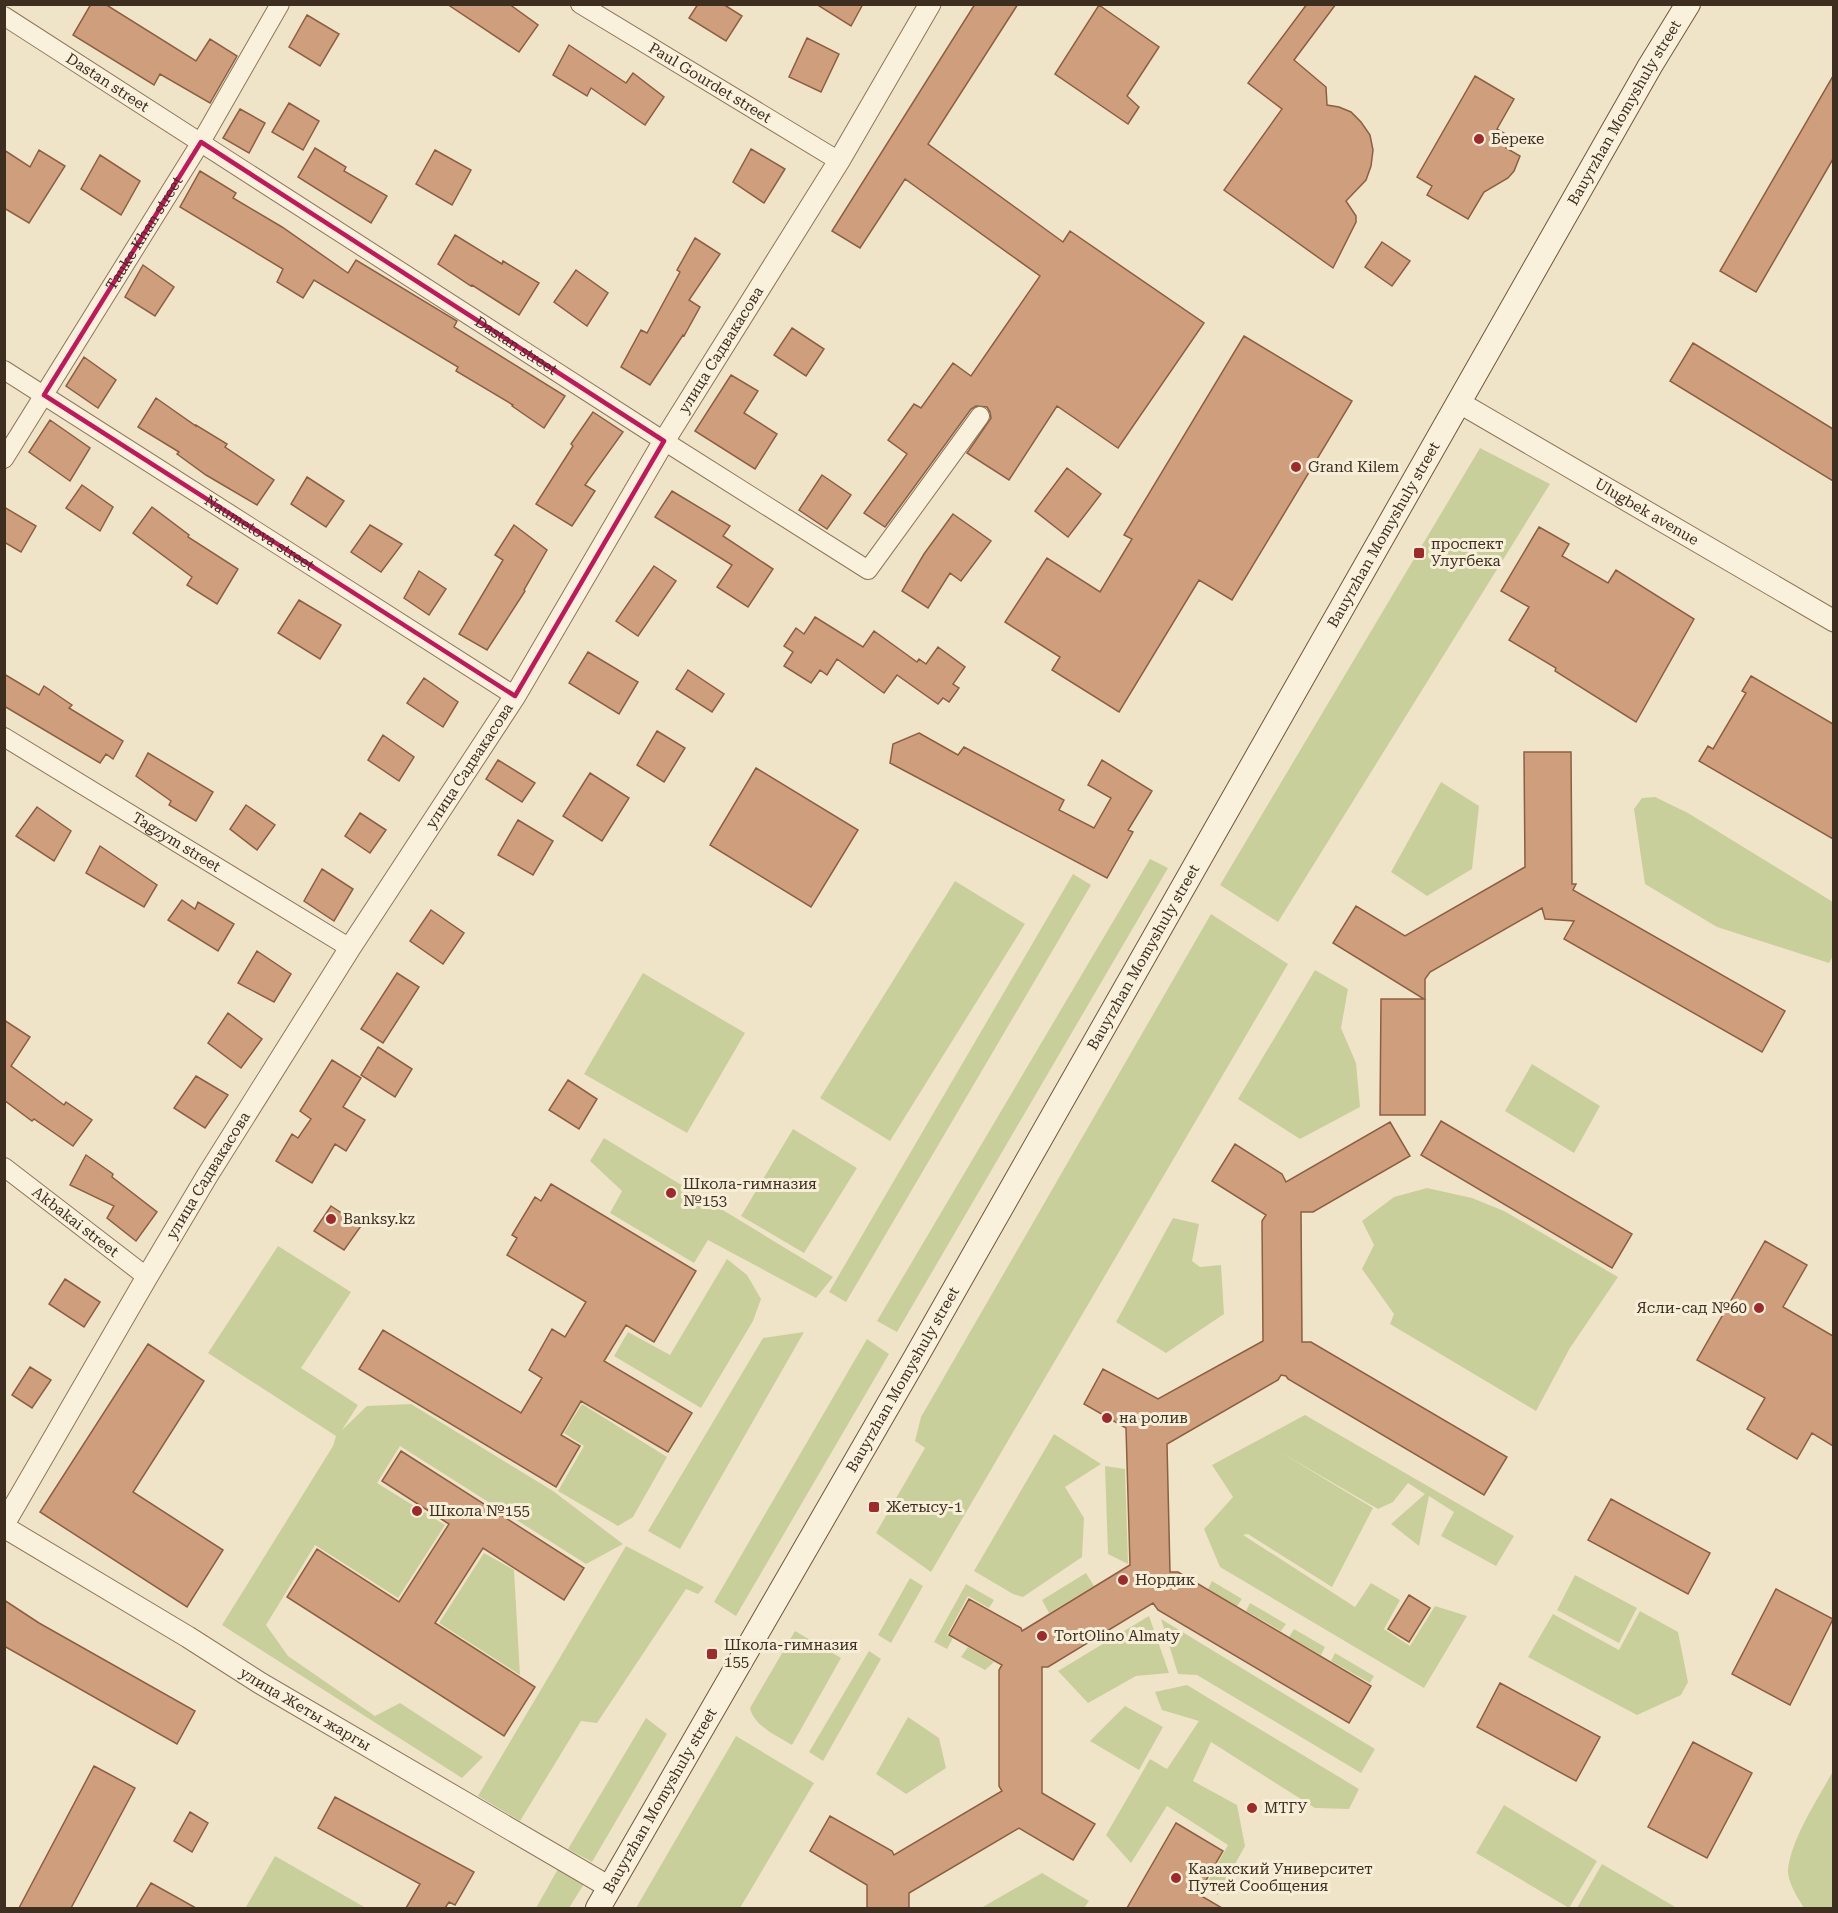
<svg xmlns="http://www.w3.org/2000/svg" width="1838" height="1913" font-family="'Roboto Serif',serif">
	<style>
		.green { fill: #c9cf9b }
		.building { fill: #cf9f7d; stroke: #8d5f41; stroke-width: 1.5 }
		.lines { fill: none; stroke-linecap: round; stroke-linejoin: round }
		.minor-casing { stroke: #8d765c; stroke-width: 20 }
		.tertiary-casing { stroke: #8d765c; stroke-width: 23 }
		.secondary-casing { stroke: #6f573f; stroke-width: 26 }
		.minor { stroke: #faf1dc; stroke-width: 18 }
		.tertiary { stroke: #faf1dc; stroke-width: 21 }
		.secondary { stroke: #faf1dc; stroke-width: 24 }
		.marked { fill: none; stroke: #c2185b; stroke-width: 4.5; stroke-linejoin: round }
		.poi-dot { fill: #9e2a2b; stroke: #f7eed8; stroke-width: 2 }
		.labels { text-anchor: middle; stroke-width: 6; stroke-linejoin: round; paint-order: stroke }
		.street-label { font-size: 15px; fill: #3d2e20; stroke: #f7eed8 }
		.poi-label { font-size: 15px; fill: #3d2e20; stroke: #f7eed8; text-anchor: start }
	</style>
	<rect width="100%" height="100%" fill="#f0e4c8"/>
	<path class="green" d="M1480,448l70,36 -272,438 -58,-37z
		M1441,782l38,24 -7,63 -45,27 -36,-24z
		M1655,797l33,16 145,89v54l-4,7 -112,-36 -72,-43 -11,-75 8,-11z
		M1150,859l18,9 -271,464 -20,-11z
		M1073,874l18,11 -245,417 -17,-10z
		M955,881l70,43 -135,217 -70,-43z
		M1211,914l77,50 -357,608 -55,-39 49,-85 -10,-7 6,-24z
		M1315,970l33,19 -7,39 15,35 4,44 -60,32 -62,-40z
		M643,973l102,60 -58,100 -103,-59z
		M1532,1064l68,42 -26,47 -69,-42z
		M793,1129l64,39 -53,85 -63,-37z
		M604,1138l229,139 -17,21 -108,-58 -14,23 -84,-50 12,-22 -32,-30z
		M1427,1188l45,10 32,13 114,66 -48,71 -34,63 -146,-87 4,-10 -32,-45 12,-24 -12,-24 32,-24z
		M1173,1218l26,6 -7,37 8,6 21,-2 3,49 -58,39 -50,-31z
		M278,1246l73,46 -50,76 57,37 -16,25 25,-24 44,-2 142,87 70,53 -37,20 -186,-118 -23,37 68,42 -47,73 -83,-53 -49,80 22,31 87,60 25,-13 83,54 -21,21 -240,-153 111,-179 3,-10 -128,-83z
		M727,1259l20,16 14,24 -8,22 -52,87 -87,-52 14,-24 42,23z
		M804,1332l-124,217 -32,-18 115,-193z
		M867,1339l22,15 -153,262 -22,-14z
		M582,1404l85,53 -34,60 -15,9 -60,-35 26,-45 -20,-13z
		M1305,1415l209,121 -18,30 -55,-30 13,-24 -25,-16 -10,50 -28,-22 34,-30 -17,-11 -15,19 -15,7 -98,-57 93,56 -41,79 -84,-53 -5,1 112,72 16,-24 29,17 -16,29 26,17 25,-40 32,10 -43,72 -204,-121 -16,-38 29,-32 -21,-32z
		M1054,1434l47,30 -36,23 19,31 -2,39 -59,40 -10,-3 -39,-23z
		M1105,1466l20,3 3,95 -20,-10z
		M626,1546l78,41 -6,7 -12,-5 -89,134 -16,-2 -61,100 -42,-25z
		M484,1553l30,17 6,105 -81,-52z
		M1086,1573l8,13 -45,27 -7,-13z
		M1575,1575l62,33 -18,35 -62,-33z
		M910,1578l13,8 -32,57 -13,-8z
		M1212,1581l30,18 -5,7 -29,-17z
		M966,1584l28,16 -5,8 -21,-12 -21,39 6,3 -6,11 -13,-7z
		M1250,1603l36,21 -5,7 -35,-20z
		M1640,1611l38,21 10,50 -7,13 -44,20 -109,-58 25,-43 66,36z
		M1149,1616l20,57 -33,3 -48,27 -30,-32z
		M1161,1619l214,130 -14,24 -164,-98 -19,-1z
		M1294,1629l31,18 -4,8 -32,-18z
		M795,1631l46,27 -49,87c-15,-9 -38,-19 -42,-37z
		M968,1647l26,15 -9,8 -24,-13z
		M869,1651l12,8 -58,102 -14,-9z
		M1335,1653l39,23 -4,7 -39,-22z
		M1187,1685l172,104 -10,20 -34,-1 -104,-66 -18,39 44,24 8,41 -27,49 -14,-7 24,-43 -61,-39 -36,57 -25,-28 44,-76 17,10 32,-48 -37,-11 -7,-18z
		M1125,1706l38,21 -24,43 -49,-29z
		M908,1717l31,21 7,30 -40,26 -30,-20z
		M646,1718l21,16 -75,128 -24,-13z
		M736,1736l78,47 -74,125h-104z
		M1833,1771v137h-29c-6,-10 -17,-26 -16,-39 4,-32 30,-70 45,-98z
		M1504,1805l93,56 -28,47 -93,-55z
		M275,1856l91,52h-117l-3,-1z
		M1602,1864l75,44h-100z
		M558,1869l26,15 -15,24h-33z
		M1042,1873l47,28 -5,7h-103z"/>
	<path class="building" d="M91,4h14l91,57 14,-22 27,17 -27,47 -50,-29 -6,11 -81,-50z
		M447,4h62l29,21 -19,27z
		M698,4h25l19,12 -16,25 -37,-23z
		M816,4h47l-12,22z
		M975,4h43l-90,140 135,98 7,-11 134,92 -86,125 -61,-42 -48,74 -42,-27 24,-35 -1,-6 -3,-5 -11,-1 -5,3 -86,118 -21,-14 43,-59 -19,-14 26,-36 7,4 32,-45 18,13 69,-100 -135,-97 -45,69 -28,-17z
		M1307,4h29l-42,56 32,27 1,18 12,2 12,5 10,10 9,13 3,15 -2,16 -5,14 -20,21 10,15v6l-23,46 -109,-78 58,-81 -34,-26z
		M1099,5l60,42 -32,49 12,11 -11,17 -73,-50z
		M307,15l32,19 -19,32 -31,-19z
		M807,38l32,16 -18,38 -32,-15z
		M569,45l57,38 7,-10 31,24 -19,28 -54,-37 -4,8 -34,-21z
		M1475,76l39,23 -17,30 15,9 -6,10 14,8 -6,15 -6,7 -24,14 -16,27 -41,-24 5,-9 -15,-9z
		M1833,76v83l-77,133 -36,-21z
		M289,103l30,18 -16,29 -31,-18z
		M240,109l25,14 -16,30 -26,-15z
		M315,148l31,19 -2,4 43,25 -16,27 -73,-46z
		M751,149l34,20 -21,34 -31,-21z
		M4,150l26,17 9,-17 26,16 -36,57 -25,-15z
		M435,150l36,20 -19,35 -36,-21z
		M100,155l40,26 -19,34 -40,-26z
		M200,171l36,22 -3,5 49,29 66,46 8,-13 101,61 -3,6 111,69 -21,32 -32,-22 1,-1 -57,-34 2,-4 -144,-87 -11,18 -26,-16 6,-13 -103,-62z
		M455,235l47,29 1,-3 36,22 -20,32 -47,-30 -1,1 -33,-22z
		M695,238l25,16 -31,46 11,7 -16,29 -1,-1 -33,50 -29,-18 20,-37 6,3 33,-61 -3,-2z
		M1382,242l28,19 -18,25 -27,-19z
		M143,265l31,22 -19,29 -30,-19z
		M576,270l32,23 -21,33 -33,-24z
		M792,328l32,21 -18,27 -32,-21z
		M1244,336l108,65 -120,199 -33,-20 -80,132 -67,-42 8,-13 -55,-35 42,-64 53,34 32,-53 -8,-4z
		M1693,343l140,86v52l-163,-100z
		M84,357l32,23 -18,28 -32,-22z
		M731,375l27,16 -14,22 33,21 -22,35 -60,-38z
		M156,398l40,28v-1l31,19 -2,3 49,33 -17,25 -51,-30 -29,-21 2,-2 -41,-25z
		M593,412l30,20 -38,53 10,6 -23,35 -36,-22 37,-58 -2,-2z
		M50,420l40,28 -20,33 -41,-29z
		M1067,468l34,26 -33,43 -33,-26z
		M822,475l29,20 -24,34 -28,-19z
		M307,477l37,24 -18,26 -35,-23z
		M82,485l31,22 -13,24 -34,-23z
		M672,491l58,35 -7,10 50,33 -25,38 -31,-20 15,-22 -77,-48z
		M4,507l32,19 -15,26 -17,-10z
		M152,507l37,28 -1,2 50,32 -21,35 -30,-19 5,-8 -59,-44z
		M953,514l38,27 -30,40 -11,-8 -22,35 -26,-17 22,-37z
		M370,525l32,19 -21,28 -30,-20z
		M514,525l33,25 -23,40 1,1 -38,59 -28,-16 44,-74 -8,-5z
		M1539,527l30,17 -7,12 46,27 8,-13 78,49 -58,103 -81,-51 1,-3 -47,-28 20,-33 -28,-16z
		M654,566l22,15 -38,55 -22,-15z
		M419,571l27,18 -17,26 -25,-17z
		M299,600l42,25 -21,34 -42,-26z
		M815,617l48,30 11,-16 43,31 2,-3 7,5 12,-17 27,20 -12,17 6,4 -10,14 -6,-4 -5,6 -41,-29 -13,18 -47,-34 -10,16 -7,-5 -9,13 -27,-17 9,-14 -9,-6 12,-18 8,6z
		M588,652l50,30 -19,32 -50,-31z
		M688,670l36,24 -12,18 -36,-23z
		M4,674l35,21 5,-9 28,19 -3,3 54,33 -10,18 -7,-5 -6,9 -96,-57z
		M1751,676l82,48v115l-134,-78 9,-15 5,3 33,-56 -4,-2z
		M424,678l34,24 -15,25 -36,-24z
		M657,731l28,17 -21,34 -27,-17z
		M919,733l39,22 6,-8 100,53 -5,10 35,18 17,-30 -23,-13 14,-25 50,31 -24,39 5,2 -26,46 -217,-115 3,-19z
		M383,735l31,22 -15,24 -31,-21z
		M1524,752h47l1,132h4l-3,6 212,121 -23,41 -198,-113 10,-18 -29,-2 -3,-11 -112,64 -5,7v136h-45l1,-116h43l-91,-56 23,-37 49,30 120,-69z
		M148,753l65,39 -17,29 -27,-16 2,-4 -35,-25z
		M498,760l37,23 -13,19 -36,-23z
		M756,768l102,62 -47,77 -101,-62z
		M590,773l39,25 -27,43 -39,-25z
		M246,805l29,20 -18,25 -27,-21z
		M37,807l34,24 -17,30 -38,-25z
		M360,813l26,17 -16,23 -25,-17z
		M518,820l35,21 -20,34 -35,-20z
		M100,846l57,39 -13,22 -58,-34z
		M322,869l31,20 -19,32 -30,-20z
		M182,900l13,9 3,-7 36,22 -16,27 -50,-31z
		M431,910l33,23 -21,31 -33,-23z
		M257,951l34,23 -17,28 -36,-19z
		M397,973l22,14 -36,56 -22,-14z
		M228,1013l34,26 -21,29 -33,-25z
		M4,1020l26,17 -19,29 53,39 2,-3 26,18 -19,26 -39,-27 -2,2 -28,-21z
		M378,1047l34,22 -17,28 -34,-22z
		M332,1060l29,18 -18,29 22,13 -19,31 -11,-7 -23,39 -36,-22 16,-27 6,4 13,-19 -11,-8z
		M196,1076l32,19 -23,33 -31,-20z
		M568,1080l29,19 -18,30 -30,-19z
		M1441,1121l191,113 -20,34 -191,-113z
		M1390,1122l20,34 -97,56h-12l1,130h9l196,115 -23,38 -196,-116 -2,-3 -5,-1 -3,5 -111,64 3,128h8l193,114 -22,37 -191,-113 -5,-7 -105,64h-6v126l53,31 -22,36 -54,-32 -110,65v15h-42v-23l-57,-34 20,-35 62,35 2,4 108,-64 -3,-5v-116l3,-5 -53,-30 20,-36 52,29 1,3 108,-66 -4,-137 -42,-24 19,-35 55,30 105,-58 -1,-120 4,-6 -54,-34 23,-37 47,30 4,8z
		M86,1155l27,19 -1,3 45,35 -21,29 -29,-23 7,-12 -44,-21z
		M551,1184l145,87 -42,71 -28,-17 -22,36 88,52 -24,39 -87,-51 -20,34 19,11 -24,41 -197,-118 24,-39 138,83 21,-35 -13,-8 23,-41 13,8 21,-35 -79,-47 10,-17 -5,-3 23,-38 6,4z
		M331,1206l30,20 -17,24 -30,-19z
		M1765,1241l42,24 -24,42 50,29v110l-21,-13 -15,26 -50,-30 18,-31 -68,-38z
		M65,1279l35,23 -16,25 -35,-23z
		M148,1344l56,37 -71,111 90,58 -36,57 -147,-95z
		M30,1367l21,13 -19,28 -20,-13z
		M401,1451l183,117 -20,32 -81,-52 -48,75 100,64 -31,49 -217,-139 30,-48 82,53 50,-78 -67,-43z
		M1611,1499l99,54 -22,41 -100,-54z
		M1776,1589l57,30 -43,86 -58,-31z
		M1409,1595l21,13 -21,34 -21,-13z
		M4,1600l35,23 156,88 -18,33 -173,-98z
		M1500,1683l100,54 -24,44 -99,-54z
		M1693,1742l59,31 -45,85 -59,-31z
		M94,1766l41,22 -64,120h-52z
		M335,1797l139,75 -19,33 -6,-3 -4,6h-39l14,-24 -102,-56z
		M190,1812l18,11 -16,29 -18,-11z
		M1176,1823l47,28 -25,43 24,14h-95z
		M151,1883l45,25h-60z"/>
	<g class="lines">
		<g class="minor-casing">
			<g id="minor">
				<path id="s1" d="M580,4l259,157"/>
				<path id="s2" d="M4,16l660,425 204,129 112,-154"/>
				<path id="s3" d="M4,370l511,326"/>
				<path id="s4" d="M4,459l197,-317 79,-138"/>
				<path id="s5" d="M4,737l346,211"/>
				<path id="s6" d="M4,1167l143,110"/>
			</g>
		</g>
		<g class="tertiary-casing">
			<g id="tertiary">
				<path id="s7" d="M1460,403l374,218"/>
				<path id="s8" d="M4,1524l143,-247 60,-101 143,-228 165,-252 149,-255 175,-280 91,-157"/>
				<path id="s9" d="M4,1527l184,110 72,46 351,205"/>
			</g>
		</g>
		<g class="secondary-casing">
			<g id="secondary">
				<path id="s10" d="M598,1908l318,-551 734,-1291 38,-62"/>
			</g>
		</g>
		<use href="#minor" class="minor"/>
		<use href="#tertiary" class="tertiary"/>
		<use href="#secondary" class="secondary"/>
	</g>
	<path class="marked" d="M201,142l463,299 -149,255 -471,-301z"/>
	<g class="poi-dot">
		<circle cx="1479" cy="139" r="6"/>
		<circle cx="1296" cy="467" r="6"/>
		<rect x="1413" y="547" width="12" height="12" rx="3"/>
		<circle cx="671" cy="1193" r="6"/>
		<circle cx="331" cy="1219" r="6"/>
		<circle cx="1759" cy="1308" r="6"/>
		<circle cx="1107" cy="1418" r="6"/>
		<rect x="868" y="1501" width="12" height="12" rx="3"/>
		<circle cx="417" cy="1511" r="6"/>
		<circle cx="1123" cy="1580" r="6"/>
		<circle cx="1042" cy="1636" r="6"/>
		<rect x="706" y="1648" width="12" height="12" rx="3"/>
		<circle cx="1252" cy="1808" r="6"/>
		<circle cx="1176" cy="1878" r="6"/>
	</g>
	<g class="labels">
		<g class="street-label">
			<text dy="5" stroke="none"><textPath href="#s2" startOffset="123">Dastan street</textPath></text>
			<text dy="5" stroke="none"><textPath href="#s1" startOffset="152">Paul Gourdet street</textPath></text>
			<text dy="5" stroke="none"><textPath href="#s10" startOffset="2068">Bauyrzhan Momyshuly street</textPath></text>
			<text dy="5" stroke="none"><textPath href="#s4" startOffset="266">Tauke Khan street</textPath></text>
			<text dy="5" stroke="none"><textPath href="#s2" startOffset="609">Dastan street</textPath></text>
			<text dy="5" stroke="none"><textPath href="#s8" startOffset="1376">улица Садвакасова</textPath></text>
			<text dy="5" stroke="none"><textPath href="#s7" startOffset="216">Ulugbek avenue</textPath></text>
			<text dy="5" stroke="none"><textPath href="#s3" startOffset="303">Naumetova street</textPath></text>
			<text dy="5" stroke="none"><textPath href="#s10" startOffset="1582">Bauyrzhan Momyshuly street</textPath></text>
			<text dy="5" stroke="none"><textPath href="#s8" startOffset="890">улица Садвакасова</textPath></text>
			<text dy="5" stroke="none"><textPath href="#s5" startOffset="202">Tagzym street</textPath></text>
			<text dy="5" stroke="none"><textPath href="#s10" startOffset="1096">Bauyrzhan Momyshuly street</textPath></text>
			<text dy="5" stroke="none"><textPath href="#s8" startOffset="404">улица Садвакасова</textPath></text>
			<text dy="5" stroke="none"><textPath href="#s6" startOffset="90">Akbakai street</textPath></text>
			<text dy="5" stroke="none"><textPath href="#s10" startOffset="610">Bauyrzhan Momyshuly street</textPath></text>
			<text dy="5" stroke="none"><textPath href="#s9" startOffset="352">улица Жеты жаргы</textPath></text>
			<text dy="5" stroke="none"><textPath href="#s10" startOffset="124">Bauyrzhan Momyshuly street</textPath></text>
		</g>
		<g class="poi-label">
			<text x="1491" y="144">Береке</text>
			<text x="1308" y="472">Grand Kilem</text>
			<text x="1431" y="549">проспект<tspan x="1431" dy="17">Улугбека</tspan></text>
			<text x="683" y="1189">Школа-гимназия<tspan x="683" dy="17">№153</tspan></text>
			<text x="343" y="1224">Banksy.kz</text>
			<text x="1747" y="1313" text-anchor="end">Ясли-сад №60</text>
			<text x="1119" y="1423">на ролив</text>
			<text x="886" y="1512">Жетысу-1</text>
			<text x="429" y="1516">Школа №155</text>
			<text x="1135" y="1585">Нордик</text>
			<text x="1054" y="1641">TortOlino Almaty</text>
			<text x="724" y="1650">Школа-гимназия<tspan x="724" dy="17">155</tspan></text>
			<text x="1264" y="1813">МТГУ</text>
			<text x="1188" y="1874">Казахский Университет<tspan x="1188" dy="17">Путей Сообщения</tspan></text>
		</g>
	</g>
	<rect width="1838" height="1913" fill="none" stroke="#3d2e20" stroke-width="12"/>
</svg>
